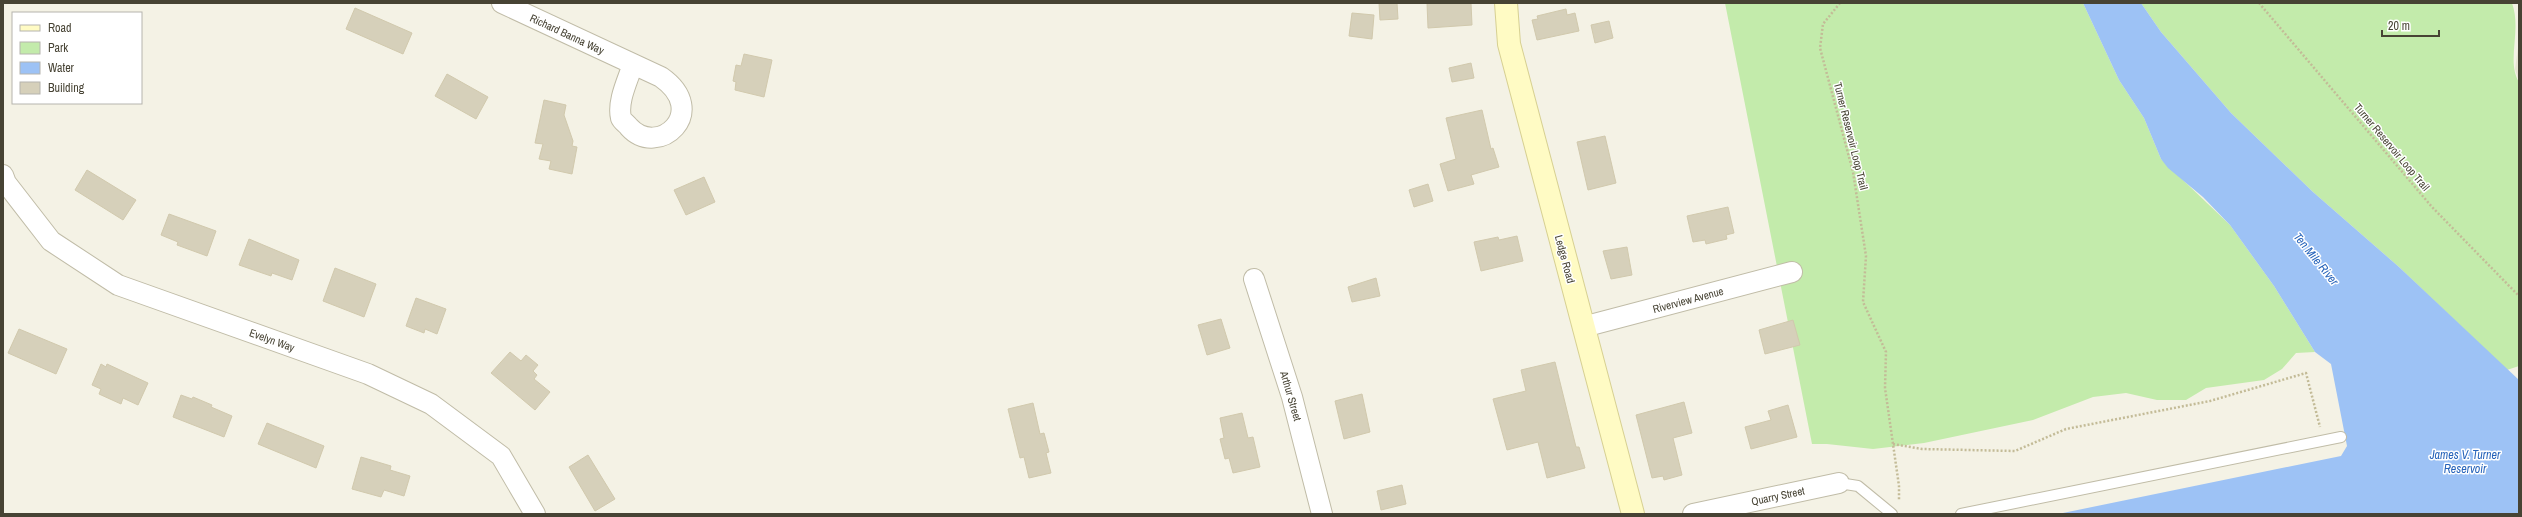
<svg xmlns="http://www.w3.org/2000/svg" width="2522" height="517" font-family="'Archivo Narrow',sans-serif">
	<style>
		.residential { fill: #e8e5d3 }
		.green { fill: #c3ebab }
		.water { fill: #9dc2f5 }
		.building { fill: #d6d0ba; stroke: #d1c9ad }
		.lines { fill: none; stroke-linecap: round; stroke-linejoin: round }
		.lane-casing { stroke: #c0bca7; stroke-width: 12 }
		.street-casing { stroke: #c0bca7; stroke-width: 22 }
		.secondary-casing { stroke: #d7d092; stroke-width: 24 }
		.path { stroke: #c3bb97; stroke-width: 2.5; stroke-dasharray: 2 2; stroke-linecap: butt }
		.lane { stroke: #fff; stroke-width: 10 }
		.street { stroke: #fff; stroke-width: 20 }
		.secondary { stroke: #fffbc4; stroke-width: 22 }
		.labels { text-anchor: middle; stroke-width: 3; stroke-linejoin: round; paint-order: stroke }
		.street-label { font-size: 11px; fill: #474334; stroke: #fff }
		.water-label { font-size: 12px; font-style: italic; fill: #2663ba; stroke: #fff }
	</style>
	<rect width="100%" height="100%" fill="#f4f2e5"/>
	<path class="residential" d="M2519,41v41l-4,-13z"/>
	<path class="green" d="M1725,3h358l36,77 25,38 17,41 69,66 44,61 41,66 -19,1 -14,16 -18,11 -58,8 -20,12h-29l-31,-7 -33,4 -60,23 -109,23 -51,6 -46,-5h-15z
		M2141,3h371c10,28 -6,58 7,79v284l-12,4 -108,-103 -86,-75 -82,-79 -70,-81z"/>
	<path class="water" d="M2083,3h58l20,29 70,81 82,79 86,75 120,113v134h-461l283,-58 6,-10 -16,-82 -16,-12 -41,-66 -44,-61 -27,-28 -35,-29 -7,-9 -17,-41 -25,-38z"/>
	<path class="building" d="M1379,3h18l1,16 -18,1z
		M1427,3h44l1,22 -44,3z
		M355,8l57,25 -9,21 -57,-25z
		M1566,9l1,6 8,-2 4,18 -42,9 -5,-20 6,-1 -1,-3z
		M1352,13l22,2 -2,24 -23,-3z
		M1609,21l4,17 -18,5 -4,-18z
		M744,54l28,6 -8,37 -29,-7 1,-8 -3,-1 3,-16 5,1z
		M1471,63l3,15 -22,4 -3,-14z
		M447,74l41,23 -12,22 -41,-23z
		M544,100l22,5 -2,10 9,26 -1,5 5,1 -5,27 -23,-5 2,-8 -12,-2 4,-15 -8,-1z
		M1482,110l9,39 2,-1 6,19 -28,8 3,9 -26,7 -8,-27 16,-5 -10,-41z
		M1605,136l11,47 -28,7 -11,-48z
		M87,170l49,30 -13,20 -48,-30z
		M704,177l11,25 -29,13 -12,-25z
		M1428,184l5,17 -19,6 -5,-17z
		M1728,207l6,26 -8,2 1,4 -21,5 -1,-4 -12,2 -6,-26z
		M169,214l47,17 -9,25 -30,-11 1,-3 -17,-7z
		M1517,236l6,25 -42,10 -7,-29 24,-5 1,3z
		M249,239l50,21 -7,20 -20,-7 -1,3 -32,-11z
		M1627,247l5,28 -21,4 -8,-28z
		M335,268l41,16 -12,33 -41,-16z
		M1376,278l4,18 -28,6 -4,-15z
		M416,298l30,11 -9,25 -12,-5 -1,4 -18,-7z
		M1221,319l9,29 -23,7 -9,-30z
		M1793,320l7,25 -35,9 -6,-24z
		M19,329l48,20 -11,25 -48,-21z
		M510,352l11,9 5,-6 12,10 -5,6 4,4 -3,4 16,13 -15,18 -44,-37z
		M1555,362l21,85h3l6,21 -38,10 -9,-36 -31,8 -14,-51 33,-8 -5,-21z
		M101,364l5,3 1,-3 41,19 -10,22 -15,-7 -2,6 -22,-10 2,-5 -9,-4z
		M1362,394l8,38 -26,7 -9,-38z
		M181,395l11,4 1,-2 19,8 -1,2 21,9 -8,21 -51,-20z
		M1684,402l8,31 -19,5 9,37 -18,5 -1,-4 -11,2 -16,-63z
		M1033,403l7,31 4,-1 5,19 -3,1 5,20 -22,5 -5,-21 -4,1 -12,-49z
		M1788,405l9,32 -46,12 -6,-22 26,-7 -3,-9z
		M1242,413l6,25 5,-1 7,30 -27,6 -4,-15 -4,1 -5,-20 4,-1 -4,-20z
		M267,423l57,23 -8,22 -58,-24z
		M588,455l27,44 -20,12 -26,-44z
		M361,457l30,9 -1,4 20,6 -6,20 -20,-6 -3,7 -29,-8z
		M1402,485l4,19 -25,6 -4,-19z"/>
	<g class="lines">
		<g class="lane-casing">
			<path id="lane" d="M1839,483l19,3 34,28
				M1961,514l380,-77"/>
		</g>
		<g class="street-casing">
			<path id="street" d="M502,3l159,74c50,35 -3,82 -32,50 -2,-3 -7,-6 -8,-9 -4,-17 7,-38 12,-54
				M3,175l3,8 45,58 67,44 250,89 63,30 70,52 34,58
				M1254,279l38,118 30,117
				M1583,327l209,-55
				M1693,514l146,-31"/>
		</g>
		<g class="secondary-casing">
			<path id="secondary" d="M1506,3l3,41 124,470"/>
		</g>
		<path class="path" d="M1840,3l-17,21 -3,24 33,124 13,84 -3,46 23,50 -1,36 14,98v15
			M2259,3l173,204 87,89
			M1893,444l29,5 93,2 51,-22 144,-28 96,-28 14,54"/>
		<use href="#lane" class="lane"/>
		<use href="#street" class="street"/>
		<use href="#secondary" class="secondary"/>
	</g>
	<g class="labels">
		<g class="street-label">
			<text transform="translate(567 34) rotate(25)" y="4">Richard Banna Way</text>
			<text transform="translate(1851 136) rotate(76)" y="4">Turner Reservoir Loop Trail</text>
			<text transform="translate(2392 147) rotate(50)" y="4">Turner Reservoir Loop Trail</text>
			<text transform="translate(1565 259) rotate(75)" y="4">Ledge Road</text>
			<text transform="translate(1688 300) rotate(-15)" y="4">Riverview Avenue</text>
			<text transform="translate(272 340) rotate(20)" y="4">Evelyn Way</text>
			<text transform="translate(1291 396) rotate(74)" y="4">Arthur Street</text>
			<text transform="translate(1778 496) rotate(-12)" y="4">Quarry Street</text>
		</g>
		<g class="water-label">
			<text transform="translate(2316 259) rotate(51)" y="4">Ten Mile River</text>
			<text x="2465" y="459">James V. Turner<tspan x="2465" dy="14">Reservoir</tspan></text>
		</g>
	</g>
	<rect width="2522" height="517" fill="none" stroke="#474334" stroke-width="8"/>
	<rect x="12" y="12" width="130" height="92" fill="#ffffff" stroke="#b5b4ae"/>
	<rect x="20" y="25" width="20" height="6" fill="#fffbc4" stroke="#b5b4ae"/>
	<text x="48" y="32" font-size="12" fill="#474334">Road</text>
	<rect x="20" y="42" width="20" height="12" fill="#c3ebab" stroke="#b5b4ae"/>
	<text x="48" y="52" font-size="12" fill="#474334">Park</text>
	<rect x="20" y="62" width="20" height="12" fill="#9dc2f5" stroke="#b5b4ae"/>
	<text x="48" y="72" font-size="12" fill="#474334">Water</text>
	<rect x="20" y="82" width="20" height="12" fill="#d6d0ba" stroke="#b5b4ae"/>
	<text x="48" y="92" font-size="12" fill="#474334">Building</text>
	<path d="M2382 30v6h57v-6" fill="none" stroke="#474334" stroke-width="2"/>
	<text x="2388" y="30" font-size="12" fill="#474334" stroke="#ffffff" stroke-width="3" paint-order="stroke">20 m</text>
</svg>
